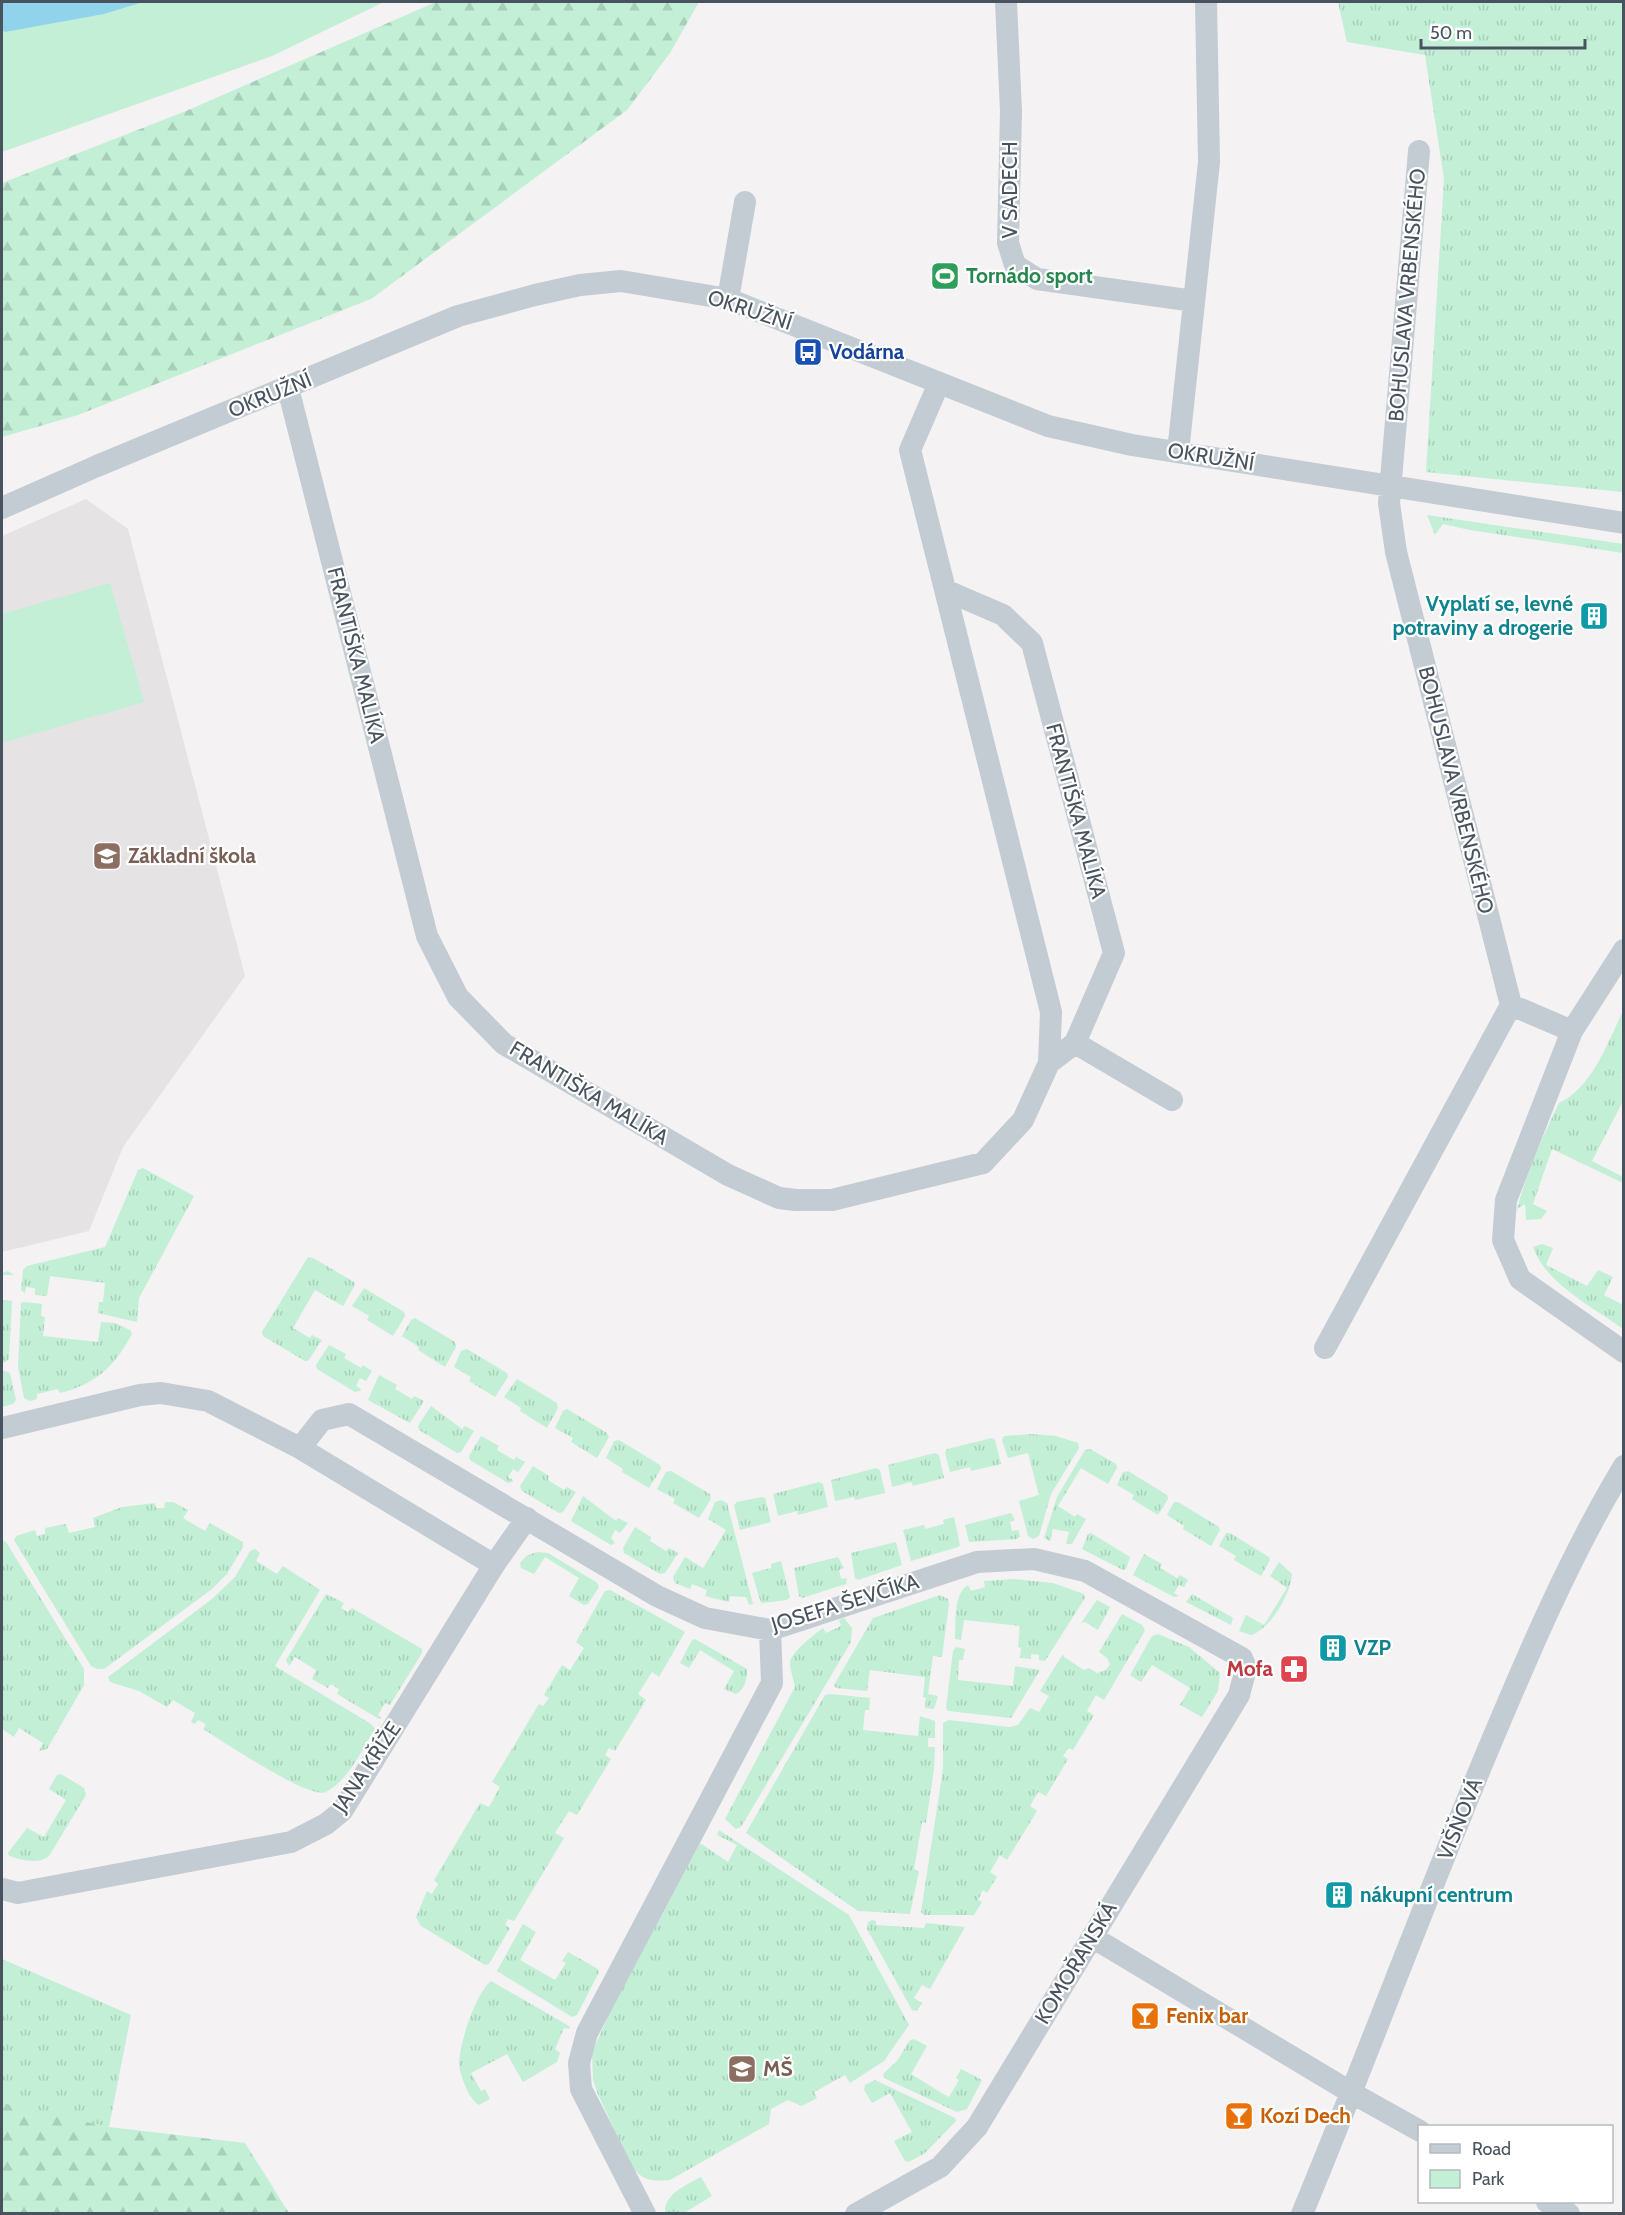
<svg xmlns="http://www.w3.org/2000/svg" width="1625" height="2215" font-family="Cabin,sans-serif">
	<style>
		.education { fill: #e5e3e4 }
		.grass { fill: url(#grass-tufts) }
		.forest { fill: url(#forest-firs) }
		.park { fill: #c2efd6 }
		.water { fill: #90d3eb }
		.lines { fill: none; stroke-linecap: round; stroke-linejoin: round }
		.minor { stroke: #c3cbd3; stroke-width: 22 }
		.labels { text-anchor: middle; stroke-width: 4.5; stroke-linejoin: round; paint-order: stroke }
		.street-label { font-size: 21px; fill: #49535f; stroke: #fff }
		.leisure-label { font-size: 21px; font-weight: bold; fill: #27864d; stroke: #fff; text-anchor: start }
		.transit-label { font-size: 21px; font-weight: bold; fill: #164399; stroke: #fff; text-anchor: start }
		.culture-label { font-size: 21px; font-weight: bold; fill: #0d838f; stroke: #fff; text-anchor: start }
		.education-label { font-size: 21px; font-weight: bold; fill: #785e54; stroke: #fff; text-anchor: start }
		.health-label { font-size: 21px; font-weight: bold; fill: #be3a42; stroke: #fff; text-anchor: end }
		.food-label { font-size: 21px; font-weight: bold; fill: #c56008; stroke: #fff; text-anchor: start }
	</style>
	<defs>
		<pattern id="grass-tufts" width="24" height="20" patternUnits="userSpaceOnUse" patternTransform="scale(1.5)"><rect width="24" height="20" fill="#c2efd6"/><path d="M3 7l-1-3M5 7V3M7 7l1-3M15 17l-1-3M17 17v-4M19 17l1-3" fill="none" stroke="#a8cfba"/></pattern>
		<pattern id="forest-firs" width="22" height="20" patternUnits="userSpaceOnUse" patternTransform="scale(1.5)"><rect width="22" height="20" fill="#c2efd6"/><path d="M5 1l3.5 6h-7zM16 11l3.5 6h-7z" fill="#a8cfba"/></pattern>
	</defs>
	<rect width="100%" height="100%" fill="#f4f2f2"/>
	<path class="education" d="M86,499l42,30 117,447 -122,171 -34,84 -87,21v-716z"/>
	<path class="grass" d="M1338,2h285v490l-197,-20 18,-293 -19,-124 -78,-13z
		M1427,515l196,29v9l-153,-23 -27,-6 -8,11z
		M1623,1011l1,59 -3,5 2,2v24l-31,60 31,16v6l-71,-34 -19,55 14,7 -6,8 -15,1 -1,-16 -8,5c10,-37 25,-71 42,-106 33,-15 49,-61 64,-92z
		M143,1168l51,28 -55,102 -2,24 -39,-9 1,-11h4l2,-19 -55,-7 -3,20 -12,-1v-7l-9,-1 -1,6 -4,-3 2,-20 4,-4 78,-19 33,-77z
		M1542,1244l11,4 -7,17 41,21 11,-16 15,7 -9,18 19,10v24c-30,-22 -77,-45 -90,-82z
		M308,1257l5,1 41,24 1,3 -12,21 -28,-16 -22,38 17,10 2,-3 10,5 -14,21h-3l-42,-25 -1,-4z
		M8,1271l6,4h-11l-1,25 10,1 -3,58 -5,4h-2v-90z
		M364,1288l40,24 1,4 -12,20 -26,-16 2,-4 -17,-10z
		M23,1302l19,2 -1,12 4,1 -2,19 55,6 3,-20 14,1 15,7 2,4c-18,33 -36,50 -72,59l-2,-4 -21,5v5l-7,2 -6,-3 -6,-31 3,-64z
		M415,1318l40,24 1,5 -11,20 -27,-17 1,-3 -17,-11 9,-16z
		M329,1345l17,9 -2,4 17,10 2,-3 9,6 -6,10 -6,-3 -4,8 5,3 -1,2 -5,1 -38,-23 -1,-4z
		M467,1349l40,24 1,4 -13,20 -26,-16 2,-4 -17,-10 7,-16z
		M2,1370l8,3 6,27 -3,4 -11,3z
		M379,1375l18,10 -2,4 17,10 2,-3 10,5 -14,22 -42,-23z
		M517,1379l40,24 1,5 -11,20 -27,-17 1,-3 -17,-11z
		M431,1406l31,23 3,-3 9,5 -13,21 -4,1 -38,-23 -1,-4z
		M567,1409l40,24 2,4 -12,21 -26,-16 2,-4 -18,-10 8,-17z
		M1032,1434l24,2 22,7 1,5 -28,46 -12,42 -6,3 -5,-3 -9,-35 20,-6 -11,-42 -20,5 -6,-18 2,-4z
		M481,1436l18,10 -2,4 17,10 2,-3 9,5 -7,10 -5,-3 -5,8 5,3 -1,2 -4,1 -38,-23 -1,-4z
		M992,1438l3,2 6,24 -30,7 -1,-4 -20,5 -5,-19 2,-4z
		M619,1440l41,25 1,4 -12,19 -27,-16 1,-3 -17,-11 8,-17z
		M1090,1449l26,15 1,4 -9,16 -27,-16 -23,38 17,11 2,-3 9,5 -14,25h-6l3,-12 -16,-3 -3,12 -6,-3 13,-41 28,-47z
		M935,1453l4,2 5,23 -31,8 -2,-4 -19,5 -4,-22z
		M533,1466l16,10 -1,4 16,10 3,-3 9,5 -13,20 -4,1 -37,-22 -2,-5z
		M876,1468l4,2 5,23 -30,7 -1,-3 -19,4 -4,-21z
		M671,1471l39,23 1,5 -12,19 -26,-15 2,-4 -18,-10 9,-17z
		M1128,1471l39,24 1,4 -10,16 -26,-16 2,-4 -17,-10 6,-13z
		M819,1482l4,2 5,23 -30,8 -1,-4 -19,5 -5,-22z
		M583,1496l33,25 2,-3 10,5 -8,10 -5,-3 -4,8 4,5 -4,2 -40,-24z
		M762,1497l3,1 6,24 -31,8 -6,-25 3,-3z
		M721,1500l6,3 26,101 -4,1 -3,-8 -16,-1 -1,6 -24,-6 2,-6 -15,-6 -2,5 -15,-6 -2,-6 12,-20 18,11 23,-38 -18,-11 7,-17z
		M165,1502h8l15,8 -5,8 22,13 5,-8 33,19v5l-16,27 -15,15 -108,80h-7l-6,-3 -77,-126 2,-4 19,-6 2,6 8,-2v-6l21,-4 3,9 26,-6 -2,-9 29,-11 33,-4 1,5h8z
		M1174,1502h4l41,25 1,3 -9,16 -28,-17 1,-3 -17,-11z
		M1011,1513l4,7 -5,2 2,9 6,-1 2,6 -3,3 -48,3 -4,-17z
		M954,1517l6,28 -2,2 -47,14 -8,-31 21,-5 1,4 19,-5 -1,-4z
		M635,1527l16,10 -1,4 16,10 3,-3 9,5 -13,20 -5,1 -36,-21 -1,-5z
		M1091,1533l39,24 -4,12 -3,1 -41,-21 6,-15z
		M1226,1533h4l39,24 1,3 -9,16 -27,-16 2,-4 -17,-10z
		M2,1540l4,2 78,127v16l-37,64 -8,2 4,-8 -24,-15 -5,9 -12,-8z
		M896,1542l6,23 -44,15 -3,-2 -4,-25z
		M255,1549l5,4 -4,8 21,13 6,-8 37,24 -45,76 96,58 4,5c-12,19 -27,52 -49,63 -17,8 -103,-51 -123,-63l3,-5 -8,-4 -3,4 -4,-2 4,-9 -22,-13 -6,7 -28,-16 -29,-9 -2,-5 104,-78 23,-22 15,-26z
		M537,1552l11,1 48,29 3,5 -11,17 -4,1 -15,-9 10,-18 -34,-21 -11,17 -13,-6 -1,-5 6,-7z
		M1144,1554l18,10 -2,4 17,10 3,-3 8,5 -4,7 -5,-2 -5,8 5,3 -5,1 -41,-22z
		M838,1557l6,11 -5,2 2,9 6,-1 -1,6 -44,14 -3,-2 -5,-28z
		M781,1561l9,36 -3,3 -26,3 -9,-30 19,-5v-4z
		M1279,1562l13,12c-1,19 -22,56 -41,61l-12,-4 7,-16 18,10 23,-37 -17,-12z
		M1013,1579l40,4 31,11 1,4 -40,63 -6,-1v-5l-8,-1v5l-11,-1 1,-10 -3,-1 2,-21 -56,-6 -3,20 -6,-1c1,-16 -2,-45 13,-54l3,6 14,-4 -1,-6z
		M610,1590l75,42 -26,45 -7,-5 -14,22 8,6 -31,51 -6,-3 -4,7 6,4 -34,56 -8,-4 -14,22 9,5 -50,83 -6,-2 -3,6 5,3 -21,36 -4,1 -64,-39 -5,-9 11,-26 5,3 6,-10 -4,-4 46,-77 9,4 11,-20 -8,-5 47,-78 4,2 6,-8 -5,-3 18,-30 8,5 14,-22 -8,-6 29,-51z
		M326,1594l18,9 -3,5 7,4 4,-4 70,41v4l-32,52 -5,-2 -7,12 4,3 -3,1 -42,-25 2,-5 -8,-5 -3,4 -16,-9 4,-9 -21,-13 -6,9 -3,-6z
		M1192,1594l41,24 -2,7 -45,-23z
		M940,1595l8,4 1,5 -7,53 -9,-1 -5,38 10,2 -4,13 -9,-1 1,-10 -3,-1 2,-20 -55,-7 -3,21 -31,-3 -2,-3 39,-67z
		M1097,1600l13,7 -12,23 -13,-8 -4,1z
		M1122,1614l20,11 3,5 -2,4 -39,66 -8,-5 -9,16 7,4 -21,35 -4,-2 -6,8 5,3 -22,37 -8,-4 -8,14 7,5 -30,49 -7,-5 -10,17 7,5 -10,16 -4,-3 -5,10 4,2 -8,13h-50l-3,-3 22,-143v-46l6,-3 60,7 9,-2 12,-17 9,4 10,-16 -9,-5 23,-37 1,3 20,13 5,-2 8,5 9,-3 4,-6 -3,-6 -8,-6z
		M844,1618l8,10 -1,14 -110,185 -5,2 -11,-10 70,-132c-1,-7 -5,-17 -5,-24 0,-10 25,-29 33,-35l3,5 15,-7 -2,-6z
		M1158,1634l31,13 31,26 -2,18 -16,26 -22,-12 10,-17 -38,-23 -11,17 -11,-7 22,-39z
		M695,1639l52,30c1,8 -3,22 -11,25l-12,-5 10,-18 -34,-21 -11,18 -9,-5 12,-23z
		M956,1647l9,2 -2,11h-4l-1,20 55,6 2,-20 25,4 -29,48 -63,-7 -2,-3 7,-57z
		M831,1694l39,4 -1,12h-4l-2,20 55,6 2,-20 15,5v17h-7v9h7l-1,22 -8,54 -4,-1 -8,47 5,2 -9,43 -52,-3 -112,-78 79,-138z
		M61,1774l23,14 2,7 -37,61c-11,9 -27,4 -40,0l-1,-3 19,-25 17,9 22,-37 -17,-11 8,-14z
		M719,1830l130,85 60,110 -25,36 -34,22 -5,-8 -31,17 3,6 -15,8 -14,-6 -17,9 -2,15 -99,56c-20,2 -30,0 -41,-18l-32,-70 -4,-12 -1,-27 18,-41 90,-169 28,19 9,-17 -20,-10z
		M872,1920l4,1v4l48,3 2,-5 39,4 -35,62 -8,-4 -8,13 8,5 -5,8 -5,-1 -45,-81 1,-7z
		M523,1924l13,8 -16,28 35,20 11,-17 -4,-2 6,-9 30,17 1,3 -22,43 -5,2 -75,-46z
		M2,1959l129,56 -22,112 -107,-22z
		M491,1981l78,45 1,3 -6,-1 -9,21 5,4 -3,9 -34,20 -16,-28 -36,19 10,18 4,-2 5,10 -11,6c-10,-5 -19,-30 -20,-41 0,-20 17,-71 32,-83z
		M914,2039l13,7 -16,28 34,21 4,2 10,-17 -3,-2 5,-9 21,11 -15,29 -10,3 -73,-34 -1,-4 14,-13 13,-21z
		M875,2080l80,38 1,3 -31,32 -16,9 -4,-1 -11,-20 18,-9 -22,-39 -18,10 -8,-13 1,-5z
		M701,2177l11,19 -28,17h-19c-1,-19 21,-28 36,-36z"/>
	<path class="forest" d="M436,2h263l-29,51 -43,57 -256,189 -293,116 -76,22v-254l184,-72z
		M2,2103l107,24 136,16 44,70h-287z"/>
	<path class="park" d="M2,2h382l-112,54 -270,96z
		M110,583l34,119 -142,41v-129z"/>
	<path class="water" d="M2,2h141l-39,12 -99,18 -3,-2z"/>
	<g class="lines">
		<path class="minor" d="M1006,2l5,109 -3,132 7,22 22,14 157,22
			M728,299l17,-97
			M288,388l139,548 31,61 46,47 224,131 51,23 17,2h36l151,-37 40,-43 26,-57 2,-51 -141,-562 29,-67
			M1178,452l31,-290 -3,-160
			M2,508l95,-42 361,-150 77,-21 45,-10 41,-4 107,18 320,127 84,19 492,78
			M945,590l58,25 29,28 82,310 -39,90 -26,20
			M1624,950l-52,81 -66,169 -3,40 17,39 104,73
			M1511,1005l61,26
			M1075,1043l97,57
			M1325,1348l186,-343 -115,-453 -7,-49 30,-352
			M2,1428l138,-33 21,-2 47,8 92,47 194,117
			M300,1448l22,-28 27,-6 308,182 48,22 65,12 207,-68 57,-3 51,12 157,87 4,10 -7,27 -262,432 -37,40 -84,47
			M2,1889l16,4 273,-51 35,-18 16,-13 152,-246 33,-47
			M1092,1937l260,156 68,38
			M1547,2202l22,12
			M645,2214l-64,-125 -2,-26 8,-30 185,-350 -2,-53
			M1302,2214c63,-152 120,-306 183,-457 42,-100 83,-198 139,-291"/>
	</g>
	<defs>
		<g id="stadium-square" transform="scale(1.5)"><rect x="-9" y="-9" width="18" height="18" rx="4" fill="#2e9e5b" stroke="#fff"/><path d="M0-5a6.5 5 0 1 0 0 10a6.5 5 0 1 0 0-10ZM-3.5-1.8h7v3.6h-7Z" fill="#fff"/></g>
		<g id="bus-square" transform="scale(1.5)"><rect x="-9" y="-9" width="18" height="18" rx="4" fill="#1a4fb4" stroke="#fff"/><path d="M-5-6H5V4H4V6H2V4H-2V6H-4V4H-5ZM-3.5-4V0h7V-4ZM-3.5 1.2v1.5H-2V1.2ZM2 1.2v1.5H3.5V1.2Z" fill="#fff"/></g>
		<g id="building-square" transform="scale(1.5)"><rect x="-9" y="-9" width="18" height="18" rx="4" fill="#0f9aa8" stroke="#fff"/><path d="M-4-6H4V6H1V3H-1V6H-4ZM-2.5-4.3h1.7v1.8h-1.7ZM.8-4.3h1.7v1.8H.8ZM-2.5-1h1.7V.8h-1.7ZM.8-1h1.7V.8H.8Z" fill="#fff"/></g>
		<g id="school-square" transform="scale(1.5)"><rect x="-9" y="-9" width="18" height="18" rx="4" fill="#8d6e63" stroke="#fff"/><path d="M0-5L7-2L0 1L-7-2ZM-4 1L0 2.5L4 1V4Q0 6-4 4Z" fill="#fff"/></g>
		<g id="pharmacy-square" transform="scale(1.5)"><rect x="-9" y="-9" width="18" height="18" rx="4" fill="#e0444e" stroke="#fff"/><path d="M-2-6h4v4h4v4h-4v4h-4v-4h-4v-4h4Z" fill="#fff"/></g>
		<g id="bar-square" transform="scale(1.5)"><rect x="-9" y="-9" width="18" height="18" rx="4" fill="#e8710a" stroke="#fff"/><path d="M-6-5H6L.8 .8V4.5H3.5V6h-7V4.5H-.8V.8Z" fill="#fff"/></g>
	</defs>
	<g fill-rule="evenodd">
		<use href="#stadium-square" x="945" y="276"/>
		<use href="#bus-square" x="808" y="352"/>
		<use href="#building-square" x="1594" y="616"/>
		<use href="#school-square" x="107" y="856"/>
		<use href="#building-square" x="1333" y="1648"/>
		<use href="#pharmacy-square" x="1294" y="1669"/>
		<use href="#building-square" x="1339" y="1895"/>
		<use href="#bar-square" x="1145" y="2016"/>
		<use href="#school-square" x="742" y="2069"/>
		<use href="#bar-square" x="1239" y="2116"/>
	</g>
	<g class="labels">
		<g class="street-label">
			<text transform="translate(1010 190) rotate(-90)" y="7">V SADECH</text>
			<text transform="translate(1407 295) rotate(-85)" y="7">BOHUSLAVA VRBENSKÉHO</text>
			<text transform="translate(750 310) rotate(18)" y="7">OKRUŽNÍ</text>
			<text transform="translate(270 395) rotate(-22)" y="7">OKRUŽNÍ</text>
			<text transform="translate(1211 457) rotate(9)" y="7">OKRUŽNÍ</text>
			<text transform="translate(356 655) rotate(76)" y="7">FRANTIŠKA MALÍKA</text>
			<text transform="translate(1456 790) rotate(76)" y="7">BOHUSLAVA VRBENSKÉHO</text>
			<text transform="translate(1076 811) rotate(75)" y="7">FRANTIŠKA MALÍKA</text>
			<text transform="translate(589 1093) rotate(31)" y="7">FRANTIŠKA MALÍKA</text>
			<text transform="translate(845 1603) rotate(-17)" y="7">JOSEFA ŠEVČÍKA</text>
			<text transform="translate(367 1767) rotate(-56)" y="7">JANA KŘÍŽE</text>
			<text transform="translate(1460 1819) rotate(-68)" y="7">VIŠŇOVÁ</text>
			<text transform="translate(1076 1963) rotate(-59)" y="7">KOMOŘANSKÁ</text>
		</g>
		<g class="leisure-label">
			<text x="966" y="283">Tornádo sport</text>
		</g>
		<g class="transit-label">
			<text x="829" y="359">Vodárna</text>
		</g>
		<g class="culture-label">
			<text x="1573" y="611" text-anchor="end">Vyplatí se, levné<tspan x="1573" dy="24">potraviny a drogerie</tspan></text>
			<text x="1354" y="1655">VZP</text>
			<text x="1360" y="1902">nákupní centrum</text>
		</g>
		<g class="education-label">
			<text x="128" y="863">Základní škola</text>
			<text x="763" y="2076">MŠ</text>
		</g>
		<g class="health-label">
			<text x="1273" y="1676">Mofa</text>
		</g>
		<g class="food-label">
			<text x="1166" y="2023">Fenix bar</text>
			<text x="1260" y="2123">Kozí Dech</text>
		</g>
	</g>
	<rect width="1625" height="2215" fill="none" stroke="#49535f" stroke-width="6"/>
	<rect x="1418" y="2125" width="195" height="78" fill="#ffffff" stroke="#b6babf" stroke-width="1.5"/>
	<rect x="1430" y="2144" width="30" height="9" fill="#c3cbd3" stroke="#b6babf" stroke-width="1.5"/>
	<text x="1472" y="2155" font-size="18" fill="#49535f">Road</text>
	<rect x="1430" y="2170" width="30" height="18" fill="#c2efd6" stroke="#b6babf" stroke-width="1.5"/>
	<text x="1472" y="2185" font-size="18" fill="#49535f">Park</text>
	<path d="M1421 39v9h164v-9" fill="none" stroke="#49535f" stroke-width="3"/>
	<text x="1430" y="39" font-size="18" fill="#49535f" stroke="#ffffff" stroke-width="4.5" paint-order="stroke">50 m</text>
</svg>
